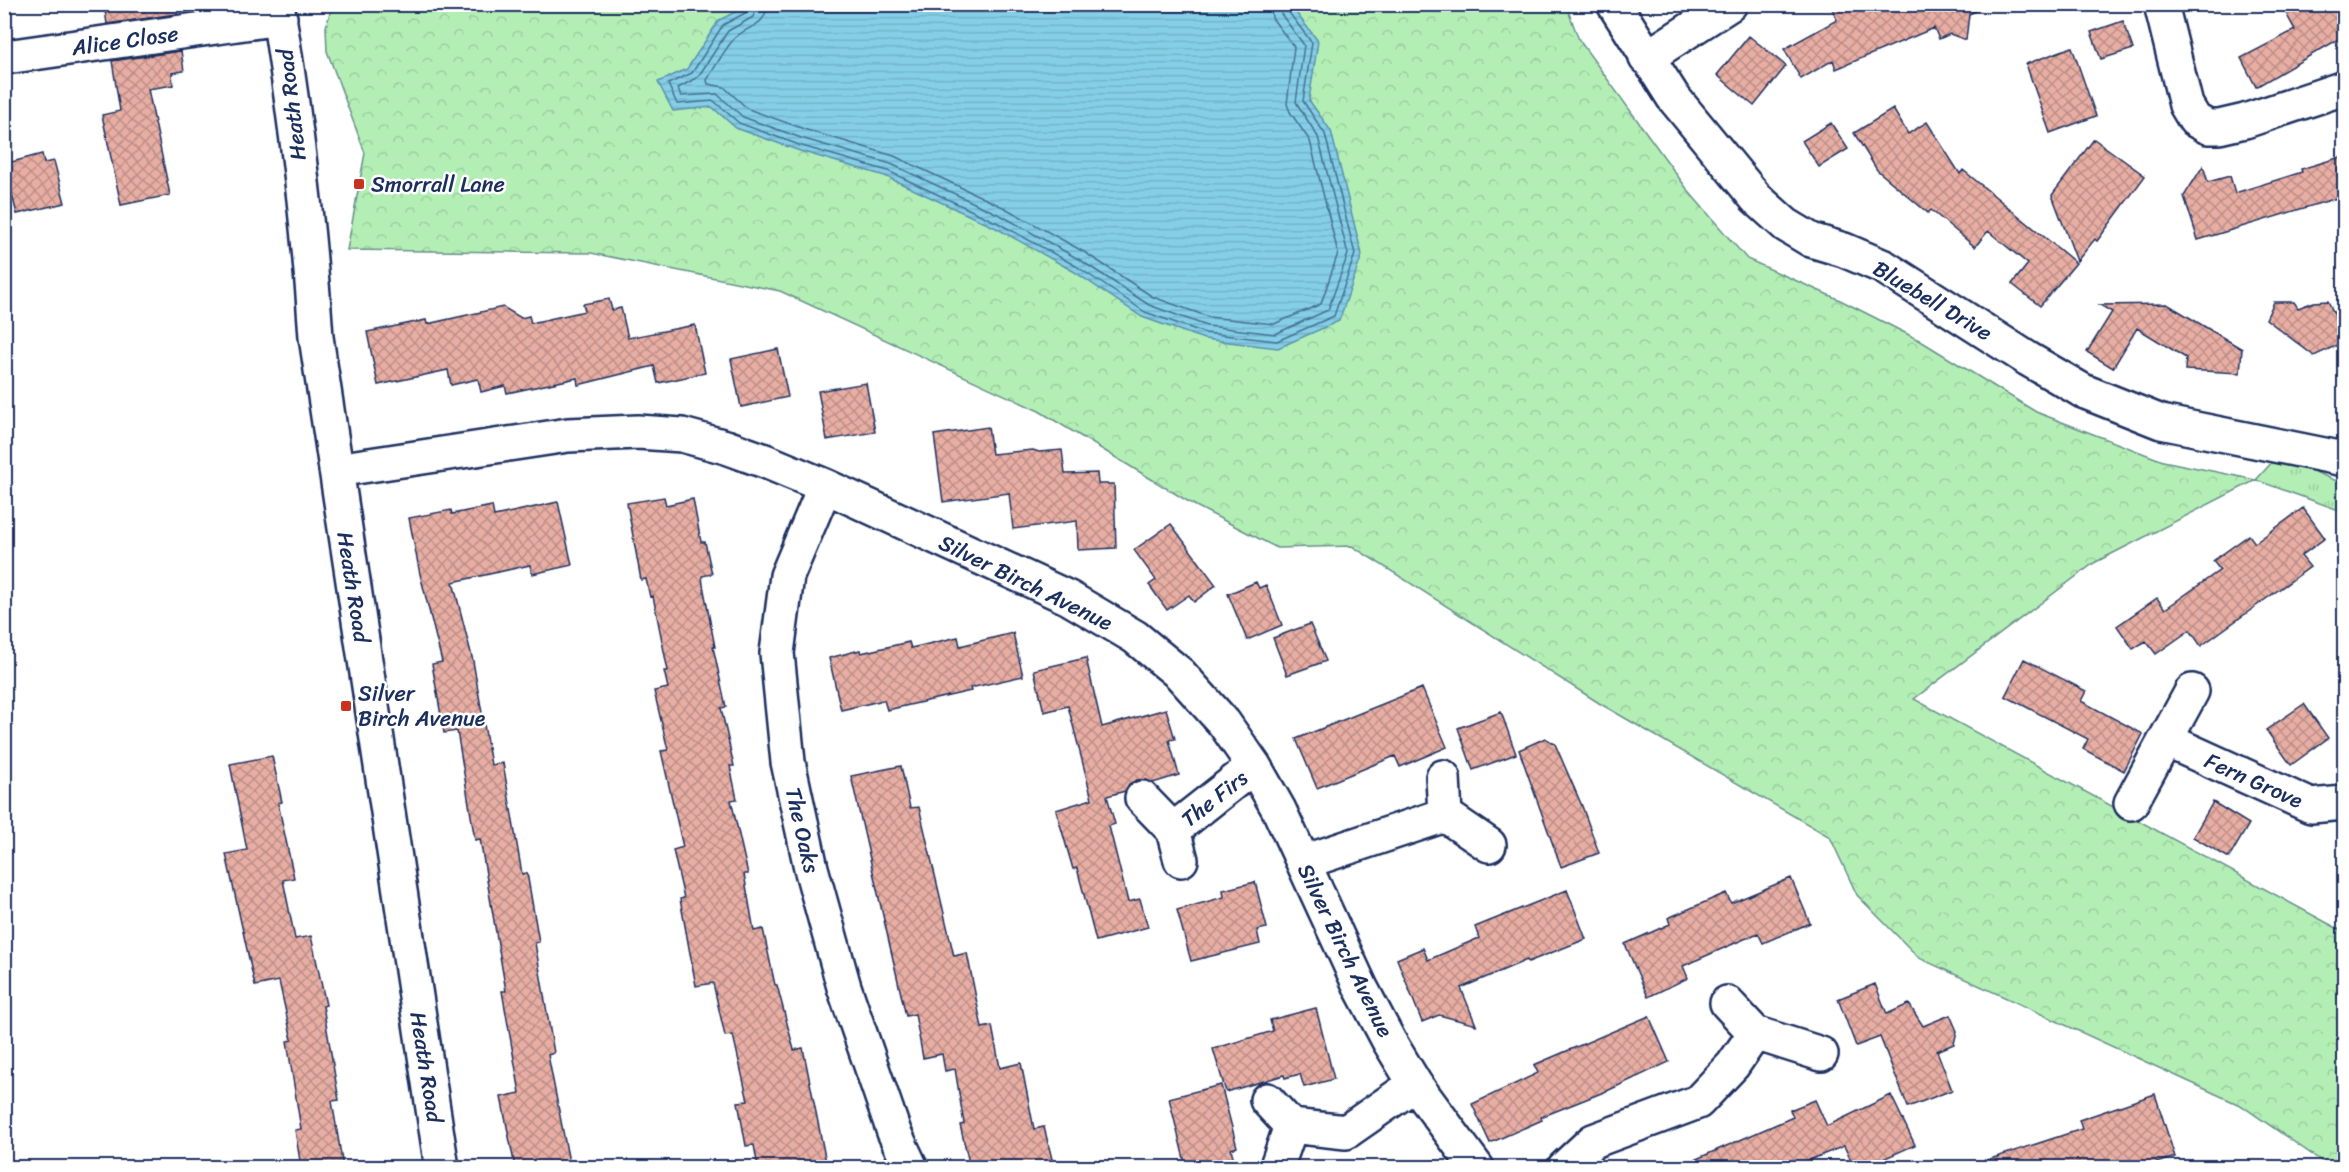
<svg xmlns="http://www.w3.org/2000/svg" width="2349" height="1172" font-family="Sriracha,sans-serif">
	<style>
		.grass { fill: url(#grass-tufts); stroke: #678f8a; stroke-width: 1.5 }
		.forest { fill: url(#forest-crowns); stroke: #678f8a; stroke-width: 1.5 }
		.water { fill: url(#water-rules); stroke: #5b8fb0; stroke-width: 1.5 }
		.lines { fill: none; stroke-linecap: round; stroke-linejoin: round }
		.shore { stroke: #456f94; stroke-width: 1.5 }
		.building { fill: url(#building-cross-hatch); stroke: #1b2f5e; stroke-width: 1.5 }
		.minor-casing { stroke: #1b2f5e; stroke-width: 38 }
		.minor { stroke: #fff; stroke-width: 33 }
		.poi-dot { fill: #c8321e; stroke: #fff; stroke-width: 2 }
		.labels { text-anchor: middle; stroke-width: 5; stroke-linejoin: round; paint-order: stroke }
		.street-label { font-size: 22px; fill: #1b2f5e; stroke: #fff }
		.poi-label { font-size: 22px; fill: #1b2f5e; stroke: #fff; text-anchor: start }
	</style>
	<defs>
		<pattern id="grass-tufts" width="24" height="20" patternUnits="userSpaceOnUse" patternTransform="scale(1.5)"><rect width="24" height="20" fill="#b3efb5"/><path d="M3 7l-1-3M5 7V3M7 7l1-3M15 17l-1-3M17 17v-4M19 17l1-3" fill="none" stroke="#99cd9e"/></pattern>
		<pattern id="forest-crowns" width="20" height="18" patternUnits="userSpaceOnUse" patternTransform="scale(1.5)"><rect width="20" height="18" fill="#b3efb5"/><path d="M2 6a3 3 0 1 1 6 0M12 15a3 3 0 1 1 6 0" fill="none" stroke="#99cd9e"/></pattern>
		<pattern id="water-rules" width="6" height="5" patternUnits="userSpaceOnUse" patternTransform="scale(1.5)"><rect width="6" height="5" fill="#85cfe6"/><path d="M0 2.5h6" fill="none" stroke="#72b2c8"/></pattern>
		<pattern id="building-cross-hatch" width="8" height="8" patternUnits="userSpaceOnUse" patternTransform="scale(1.5)"><rect width="8" height="8" fill="#e8aea3"/><path d="M0 0l8 8M0 8l8-8" fill="none" stroke="#bb8e88"/></pattern>
	</defs>
	<rect width="100%" height="100%" fill="#fff"/>
	<filter id="ink" filterUnits="userSpaceOnUse"><feTurbulence type="fractalNoise" baseFrequency=".0167" numOctaves="2"/><feDisplacementMap in="SourceGraphic" scale="12" xChannelSelector="R" yChannelSelector="G"/><feConvolveMatrix kernelMatrix="1 2 1 2 8 2 1 2 1" color-interpolation-filters="sRGB"/></filter>
	<g filter="url(#ink)">
		<path class="grass" d="M2274,460l34,9 36,15v28l-88,-32z"/>
		<path class="forest" d="M342,4l1224,1 13,35 111,153 57,66 93,41 79,40 117,72 127,49 93,19 -162,83 -180,136 430,233v235h-14l-88,-61 -323,-148 -62,-63 -27,-58 -231,-134 -247,-157 -75,2 -83,-43 -155,-94 -259,-120 -189,-38 -244,-3 18,-97 -38,-102 -1,-24 4,-14z"/>
		<path class="water" d="M749,5h541l28,36 -9,59 22,31 31,124 -23,66 -61,27 -74,-9 -62,-22 -69,-46 -77,-43 -111,-52 -85,-25 -64,-23 -24,-21 -39,4 -15,-29 29,-13 32,-49z"/>
		<g class="lines">
			<path class="shore" d="M750,4l-3,8 -24,13 -31,48 -24,11 9,20 37,-3 25,22 63,23 86,25 110,52 78,43 69,46 60,21 72,8 57,-25 21,-62 -30,-120 -22,-33 9,-58 -25,-33 -1,-6
				M758,4l-5,13 -25,14 -30,46 -20,11 3,8 36,-2 26,23 61,22 87,25 111,52 78,44 69,45 58,21 68,8 53,-24 20,-56 -30,-117 -22,-35 8,-57 -23,-31 -2,-10
				M767,4c-1,25 -22,21 -34,36 -10,12 -18,27 -26,40l1,4 16,3 24,22 59,21 87,26 111,52 79,44 69,45 56,20 65,7 47,-20 17,-51 -28,-112 -20,-29 -3,-8 7,-57 -22,-29 -2,-14"/>
		</g>
		<path class="building" d="M104,4h73v10l-70,10z
			M1830,4h160v1l-21,9 -3,26 -16,-6 -11,5 -5,-11 -98,41 -3,-9 -32,19 -17,-30 53,-29z
			M2281,4h63v32l-88,51 -15,-29 54,-28z
			M2123,21l10,28 -32,10 -10,-27z
			M1749,36l37,30 -32,40 -37,-31z
			M2072,47l24,69 -46,17 -24,-69z
			M181,51l3,20 -12,2 1,12 -25,4 22,106 -49,10 -19,-90 18,-4 -8,-50z
			M1893,109l15,25 19,-12 33,52 3,-4 113,93 -36,43 -28,-22 16,-20 -40,-33 -13,16 -44,-37 -3,3 -51,-43 -23,-37z
			M1831,123l17,26 -29,18 -17,-26z
			M2094,139l51,37 -48,65 -2,-2 -18,22 -25,-66z
			M42,154l2,9 10,-2 11,42 -48,11 -13,-50z
			M2344,156v40l-146,44 -14,-44 19,-30 5,16 22,-6 5,17 67,-21 -1,-3z
			M609,299l3,11 9,-2 7,30 67,-13 10,48 -47,10 -4,-17 -76,19 -1,-7 -70,15 -2,-7 -24,6 -3,-13 -27,6 -3,-15 -70,15 -11,-53 59,-12 1,4 76,-17 18,11 8,-2 2,7 54,-12 -2,-7z
			M2328,301l16,34v7l-30,14 -48,-37 8,-17h20l4,6 16,-6z
			M2167,304l75,45 -2,24 -55,-3 1,-12 -49,-30 -24,40 -26,-16 25,-40 -12,-7z
			M778,349l10,48 -47,10 -10,-48z
			M866,383l9,49 -48,8 -9,-49z
			M988,427l4,27 41,-4 6,2 23,-2 3,24 32,-1 1,11h16l2,64 -38,2 -1,-29 -64,8 -4,-36 -66,9 -9,-67z
			M664,497l2,8 27,-6 8,43h4l7,32 -10,2 1,9 12,62h-2l13,60 -5,1 13,58h-4l7,33 -6,1 17,74h-4l10,57 9,-2 12,56h2l17,65 9,-2 24,119h-69l-4,-22 -8,1 -8,-44 10,-1 -15,-66 -8,1 -12,-53 -17,3 -16,-87 4,-1 -11,-48 10,-3 -22,-96 7,-1 -14,-59 14,-3 -4,-17h4l-15,-75 -3,1 -4,-18 -5,1 -14,-77z
			M558,502l14,63 -40,9 -2,-9 -77,17 20,79 18,104 12,-2 19,111 5,-1 12,69 -4,1 19,110 -6,2 22,112h-55l-14,-70 19,-4 -18,-102h4l-26,-152 -5,1 -18,-109 -13,2 -12,-69 10,-2 -22,-88 -11,-56 42,-8 1,4 40,-8 2,10z
			M2303,508l22,30 -24,18 9,11 -109,79 -11,-16 -34,24 -10,-13 -13,8 -16,-23 40,-28 8,11 55,-39 -7,-9 36,-26 6,8z
			M1171,524l45,61 -22,17 -5,-7 -22,15 -18,-25 7,-5 -22,-30z
			M1256,582l3,6 7,-3 16,40 -35,15 -19,-46z
			M1310,624l16,37 -39,14 -14,-37z
			M1013,633l10,43 -53,12 1,3 -84,19 -3,-10 -43,10 -12,-52 31,-8 1,3 48,-11 2,6 47,-11 2,9z
			M1086,658l16,69 64,-18 9,30 -6,1 10,35 -26,8 -6,-3h-10l-8,4 -4,7 -18,5 8,28 -6,2 19,76 12,-3 8,28 -52,14 -19,-73 -4,1 -17,-59 36,-11 -24,-93 -24,6 -10,-42z
			M2024,659l62,32 -5,10 62,33 -19,37 -41,-22 5,-10 -83,-43z
			M1422,688l25,59 -47,20 -5,-11 -78,32 -21,-49z
			M2304,704l24,34 -37,27 -25,-35z
			M1501,712l15,42 -43,16 -15,-42z
			M1545,738l10,6 27,62 17,47 -38,14 -42,-117z
			M272,756l10,46 -4,1 16,75 -11,2 12,59 16,-3 15,69 -3,1 16,94 -7,1 11,66h-42l-6,-37 6,-1 -14,-88 5,-1 -13,-59 -24,5 -29,-132 21,-4 -17,-86z
			M901,766l9,42 9,-1 35,149 13,-3 15,75 10,-2 8,42 21,-5 13,66 10,-2 10,40h-84l-10,-42 4,-1 -9,-55 -10,2 -3,-17 -19,4 -8,-44 -9,2 -55,-240z
			M2213,802l36,22 -20,34 -36,-21z
			M1791,878l19,45 -47,20 -5,-10 -75,33 5,12 -40,19 -23,-53 45,-20 -2,-6 58,-25 5,10z
			M1255,882l12,46 -10,2 3,14 -69,17 -14,-51 47,-13 -1,-7z
			M1567,890l19,49 -58,23 -1,-2 -66,28 15,37 -37,-10 -17,7 -25,-63 26,-11 5,12 51,-22 -4,-11z
			M1875,984l12,30 22,-10 14,22 27,-11 7,16 -3,13 -17,7 15,39 -44,17 -28,-70 -24,9 -18,-47z
			M1316,1008l18,71 -30,8 -4,-13 -15,4 -1,-3 -58,17 -13,-43 60,-18 -3,-11z
			M1649,1016l20,46 -60,28 -68,27 1,3 -52,23 -18,-39 66,-31 -4,-8z
			M1221,1085l16,62 -6,2 5,18h-50l-17,-69z
			M2155,1094l20,63 -31,10h-162l-1,-5 101,-33 -3,-9z
			M1891,1095l24,50 -50,22h-11l-10,-21 -52,21h-114l115,-50 -3,-7 25,-10 12,26z"/>
		<g class="lines">
			<g class="minor-casing">
				<path id="minor" d="M277,4c18,110 32,222 39,333l126,831
					M1614,4l59,93 83,101 30,27 25,15 33,10 40,17 144,92 55,32 78,31 183,37
					M2161,4l25,101 9,15 13,7h11l26,-6 99,-33
					M6,57l274,-39
					M1646,58l84,-54
					M336,470l232,-35 70,-3 44,3 44,12 39,14 60,25 244,112 66,39 45,37 44,49 30,43 25,44 82,178 28,53 26,43 62,84
					M825,486l-38,90 -10,77 11,109 23,106 33,119 50,145 17,36
					M2166,740l145,66 33,-3
					M1443,777l2,38 44,30
					M1142,798l31,32 8,30
					M2131,803l61,-112
					M1173,830l81,-64
					M1304,862l141,-47
					M1727,1003l28,30 66,21
					M1267,1100l24,26 -13,37
					M1291,1126l55,6 69,-48
					M1564,1168l29,-27 105,-39 35,-37 22,-32"/>
			</g>
			<use href="#minor" class="minor"/>
		</g>
	</g>
	<g class="poi-dot">
		<rect x="353" y="178" width="12" height="12" rx="3"/>
		<rect x="340" y="700" width="12" height="12" rx="3"/>
	</g>
	<g class="labels">
		<g class="street-label">
			<text transform="translate(125 40) rotate(-8)" y="8">Alice Close</text>
			<text transform="translate(291 105) rotate(-97)" y="8">Heath Road</text>
			<text transform="translate(1933 300) rotate(31)" y="8">Bluebell Drive</text>
			<text transform="translate(1026 582) rotate(26)" y="8">Silver Birch Avenue</text>
			<text transform="translate(354 587) rotate(81)" y="8">Heath Road</text>
			<text transform="translate(2254 780) rotate(24)" y="8">Fern Grove</text>
			<text transform="translate(1214 798) rotate(-38)" y="8">The Firs</text>
			<text transform="translate(803 830) rotate(77)" y="8">The Oaks</text>
			<text transform="translate(1346 950) rotate(64)" y="8">Silver Birch Avenue</text>
			<text transform="translate(427 1067) rotate(81)" y="8">Heath Road</text>
		</g>
		<g class="poi-label">
			<text x="371" y="192">Smorrall Lane</text>
			<text x="358" y="701">Silver<tspan x="358" dy="25">Birch Avenue</tspan></text>
		</g>
	</g>
	<rect width="2349" height="1172" fill="none" stroke="#fff" stroke-width="24"/>
	<rect x="12" y="12" width="2325" height="1148" fill="none" stroke="#1b2f5e" stroke-width="2" filter="url(#ink)"/>
</svg>
